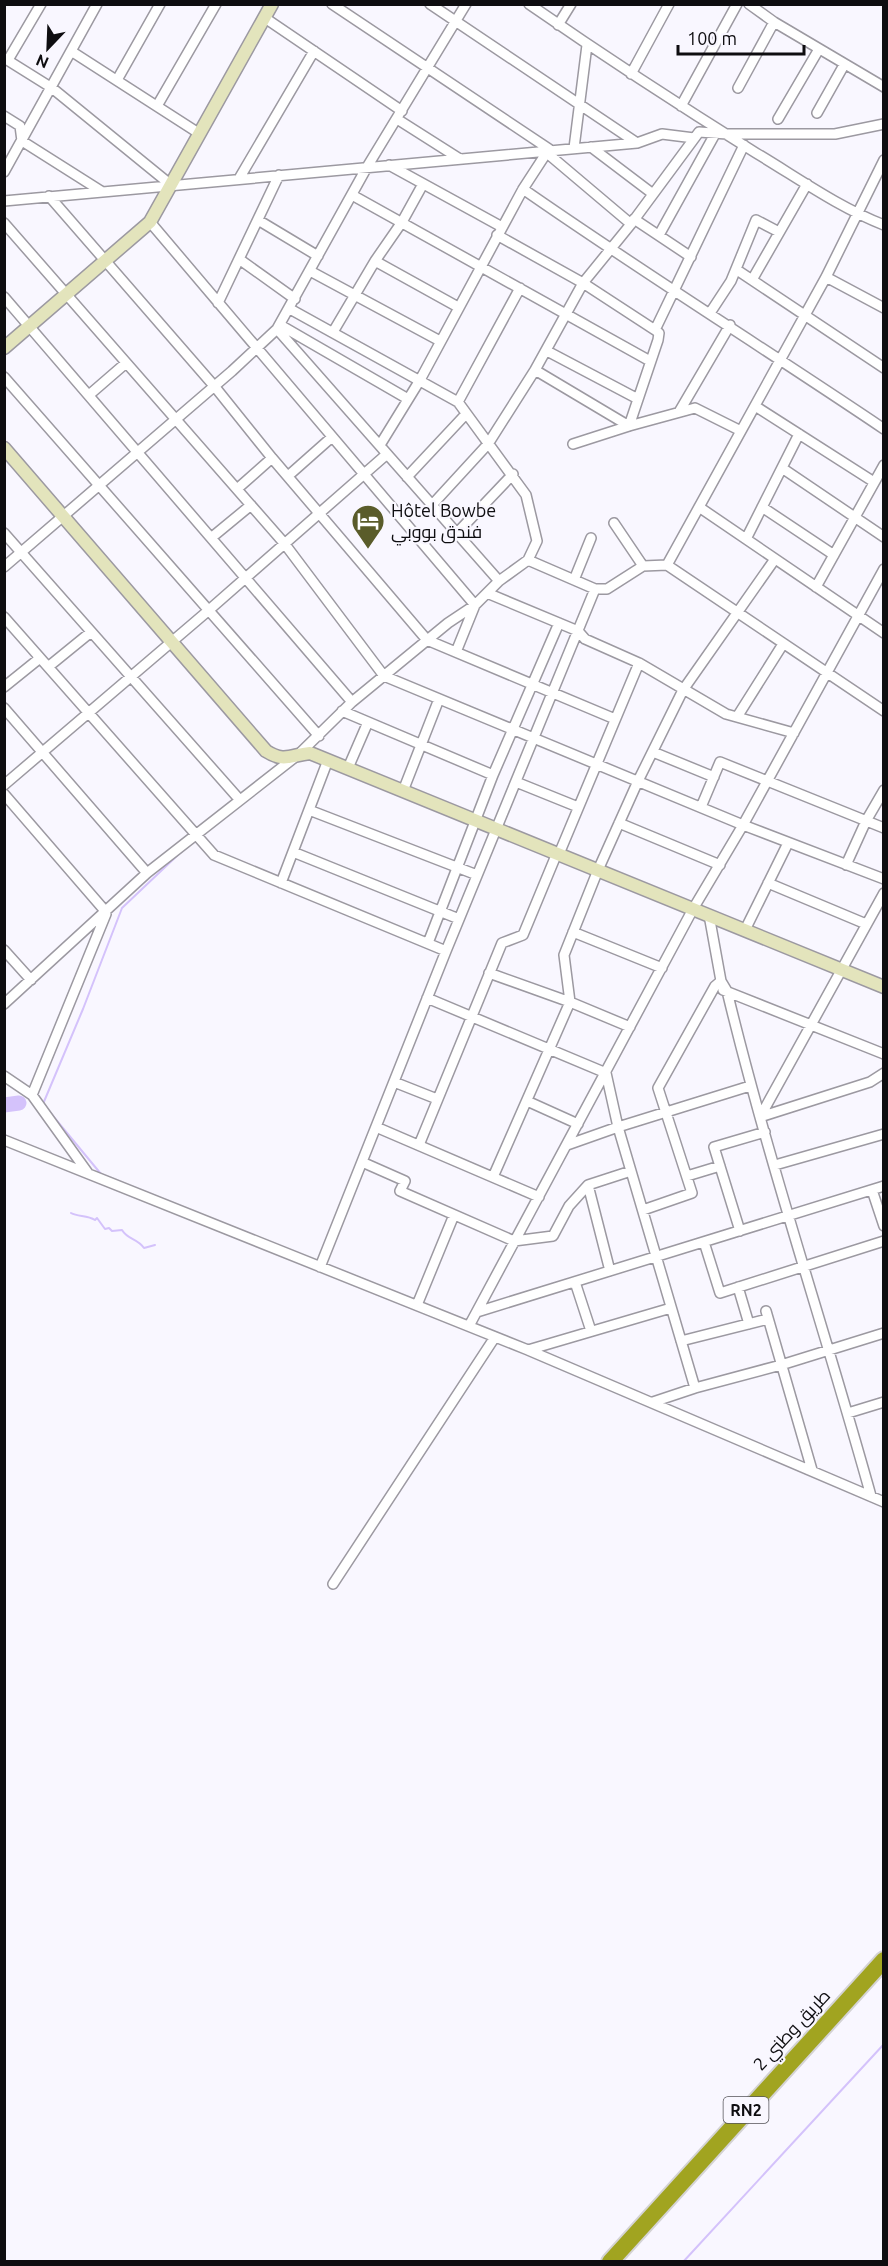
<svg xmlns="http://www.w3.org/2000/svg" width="888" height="2266" font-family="Ubuntu,Cairo,sans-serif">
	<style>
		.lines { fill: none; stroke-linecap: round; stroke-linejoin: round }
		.stream { stroke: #d4c2fb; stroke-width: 2 }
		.river { stroke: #d4c2fb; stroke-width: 15 }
		.street-casing { stroke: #9c99a1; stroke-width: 12 }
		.secondary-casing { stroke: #9c99a1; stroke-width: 15 }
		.highway-casing { stroke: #d4d3d4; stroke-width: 20 }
		.street { stroke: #fff; stroke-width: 9 }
		.secondary { stroke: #e3e4bc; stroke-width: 12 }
		.highway { stroke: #a1a420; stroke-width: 16 }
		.labels { text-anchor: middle; stroke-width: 4.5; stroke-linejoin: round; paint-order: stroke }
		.shield { fill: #f9f7ff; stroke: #545358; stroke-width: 1.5 }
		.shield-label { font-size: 16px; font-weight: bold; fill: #0e0d10 }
		.poi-label { font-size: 18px; fill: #0e0d10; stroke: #f9f7ff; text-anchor: start }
		.street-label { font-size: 18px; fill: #0e0d10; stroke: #f9f7ff }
	</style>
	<rect width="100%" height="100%" fill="#f9f7ff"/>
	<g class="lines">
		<path class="stream" d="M101,1174l-58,-70 40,-95 39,-101 59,-56
			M71,1213c7,4 16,2 24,7l2,-2 8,11 4,-1 3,3 10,-1c6,10 15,8 22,18l11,-3
			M683,2262l201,-218"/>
		<path class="river" d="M4,1105l15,-2"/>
		<g class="street-casing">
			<path id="street" d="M332,4l217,145 -26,40 -103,191 -40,65
				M430,4l207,139
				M529,4c75,52 150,101 227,149 42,25 82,54 128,72
				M749,4l25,18 110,65
				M265,18l137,93
				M558,25l13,-21
				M71,51l129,83
				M4,58l48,30 119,97
				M8,60l33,-56
				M631,74l38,-70
				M117,80l43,-76
				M738,88l36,-66
				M157,106l59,-102
				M681,106l56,-102
				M817,113l27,-48
				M4,116l16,10 2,15 79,50
				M397,119l63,40
				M778,119l41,-70
				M591,147l62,47
				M574,148l13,-103
				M547,153l84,71
				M389,165l113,62
				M4,172l93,-168
				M240,177l74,-126
				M523,189c119,83 241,159 361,240
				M352,195l298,166
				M49,196l166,191 57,71 155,182 188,79
				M4,201l633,-58 25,-9 32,4
				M634,219l57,38
				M258,220l60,36
				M150,222l325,383 -19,47
				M4,223l280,320 100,133 359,149 141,54
				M497,235l86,48 72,47
				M659,235l56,-101
				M239,259l56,40
				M375,261l83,46
				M737,270l147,98
				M310,271l130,70
				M826,277l58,31
				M752,280l55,-96
				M4,297l348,405
				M218,303l61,-128
				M710,313l21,-32 25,-61 23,12
				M280,325l128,74
				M277,329l222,252
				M333,332l42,-71 27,-39 21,-38
				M547,351l91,48
				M535,370l94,56
				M4,377l315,359
				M89,395l37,-32
				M458,402l62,-114
				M755,406l119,76
				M679,412l51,-87
				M629,426l29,-86 1,-7 -4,-3 89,-185
				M573,444l56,-18 66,-18 46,23
				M782,468l102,69
				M288,476l44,-39
				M407,477l59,-63
				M237,489l35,-31
				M432,505l56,-61 47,-74 48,-87 48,-59 68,-92 28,2h108l49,-10
				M699,507l185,126
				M762,507l72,48
				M614,523l29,43
				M4,533l235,266
				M457,533l56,-59
				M211,538l40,-33
				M746,539l53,-105
				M528,560l67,29h12l36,-23 24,-1 217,146
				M667,565l159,-288 58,-117
				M4,567l228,-196 45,-42 90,-162 99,-163
				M574,580l17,-42
				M816,587l68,-122
				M487,593l91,38 7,8 54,24 87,51 68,19
				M4,617l210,238 232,96
				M48,667l43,-35
				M4,687l36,-29
				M4,708l143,165
				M342,711l151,64
				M737,717l46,-73
				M653,752l61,25
				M348,768l20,-46
				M516,782l62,25
				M4,785l205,-175 178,-156
				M403,791l36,-92
				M4,794l102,118
				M701,807l19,-45 164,66
				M309,810l168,65
				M619,823l101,42
				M293,852l166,67
				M559,854l80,-191
				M846,865l20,-44 18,-31
				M281,883l47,-123
				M768,883l98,41
				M709,915l12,66 6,10c41,170 97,336 144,505
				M745,930l43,-87
				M573,932l89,36
				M428,943l65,-168 66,-152
				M4,950l27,30
				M489,973l81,29 60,25
				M723,990l161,64
				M427,998l179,75 12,54 77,261
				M4,1004l143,-131 152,-119 53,-52 96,-79 27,-18 24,-24 29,-21 9,-19 -11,-46 -68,-93 -168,-93
				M4,1076l28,19 56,78
				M394,1082l43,17
				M32,1095l74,-181
				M527,1101l51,23
				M760,1117l124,-224
				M760,1117l110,-35 14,-9
				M376,1127l163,70
				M4,1140l524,210 356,152
				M419,1145l83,-202 21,-8 34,-82
				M567,1145l51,-18 132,-41
				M362,1162l43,19 -5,10 114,50 39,-5 16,-30 19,-21 43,-14
				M775,1165l109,-31
				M687,1176l33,-10
				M493,1177l77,-175 -6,-47 34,-85 40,-89 45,-91 92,-131
				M588,1185l22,86
				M872,1190l12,36
				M643,1210l49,-17 -34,-105 57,-102 6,-5
				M740,1231l-26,-84 51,-15
				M704,1242l16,51 164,-52
				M320,1267l126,-316 149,-362
				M575,1282l16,49
				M738,1287l11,37
				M417,1305l37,-90
				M766,1311l46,159
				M477,1312l407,-126
				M469,1326l224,-417 50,-84 141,-256
				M681,1341l87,-22
				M528,1350l143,-42
				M653,1402l42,-14 86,-23 103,-32
				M848,1413l36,-11
				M333,1584l162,-247"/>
		</g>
		<g class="secondary-casing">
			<path id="secondary" d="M4,348l146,-126 122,-218
				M4,448l262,303c19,12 24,4 44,2l574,234"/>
		</g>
		<g class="highway-casing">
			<path id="highway" d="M610,2262l274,-302"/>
		</g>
		<use href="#street" class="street"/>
		<use href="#secondary" class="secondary"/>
		<use href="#highway" class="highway"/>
	</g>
	<defs>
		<g id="hotel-pin" transform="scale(1.725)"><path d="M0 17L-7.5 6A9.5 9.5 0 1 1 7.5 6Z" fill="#5a5c2a" stroke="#f9f7ff"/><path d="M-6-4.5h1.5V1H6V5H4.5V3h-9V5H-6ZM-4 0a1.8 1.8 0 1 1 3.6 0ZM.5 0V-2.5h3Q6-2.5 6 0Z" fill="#fff"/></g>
	</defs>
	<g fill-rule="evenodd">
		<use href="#hotel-pin" x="368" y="521"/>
	</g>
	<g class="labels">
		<rect class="shield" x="723.5" y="2097" width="45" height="26" rx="4.5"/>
		<g class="shield-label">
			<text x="746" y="2116">RN2</text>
		</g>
		<g class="poi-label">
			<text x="391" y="517">Hôtel Bowbe<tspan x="391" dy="21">فندق بووبي</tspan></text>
		</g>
		<g class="street-label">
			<text transform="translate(792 2030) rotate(-47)" y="6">طريق وطني 2</text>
		</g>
	</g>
	<rect width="888" height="2266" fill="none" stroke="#0e0d10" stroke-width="12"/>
	<g transform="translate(48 48) rotate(203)" stroke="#f9f7ff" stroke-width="4.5" paint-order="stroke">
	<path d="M0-4.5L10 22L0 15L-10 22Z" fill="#0e0d10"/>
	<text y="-9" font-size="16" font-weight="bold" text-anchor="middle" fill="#0e0d10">N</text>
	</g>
	<path d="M678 45v9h126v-9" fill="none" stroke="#0e0d10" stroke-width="3"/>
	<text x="687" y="45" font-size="18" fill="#0e0d10" stroke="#f9f7ff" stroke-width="4.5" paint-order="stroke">100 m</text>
</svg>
